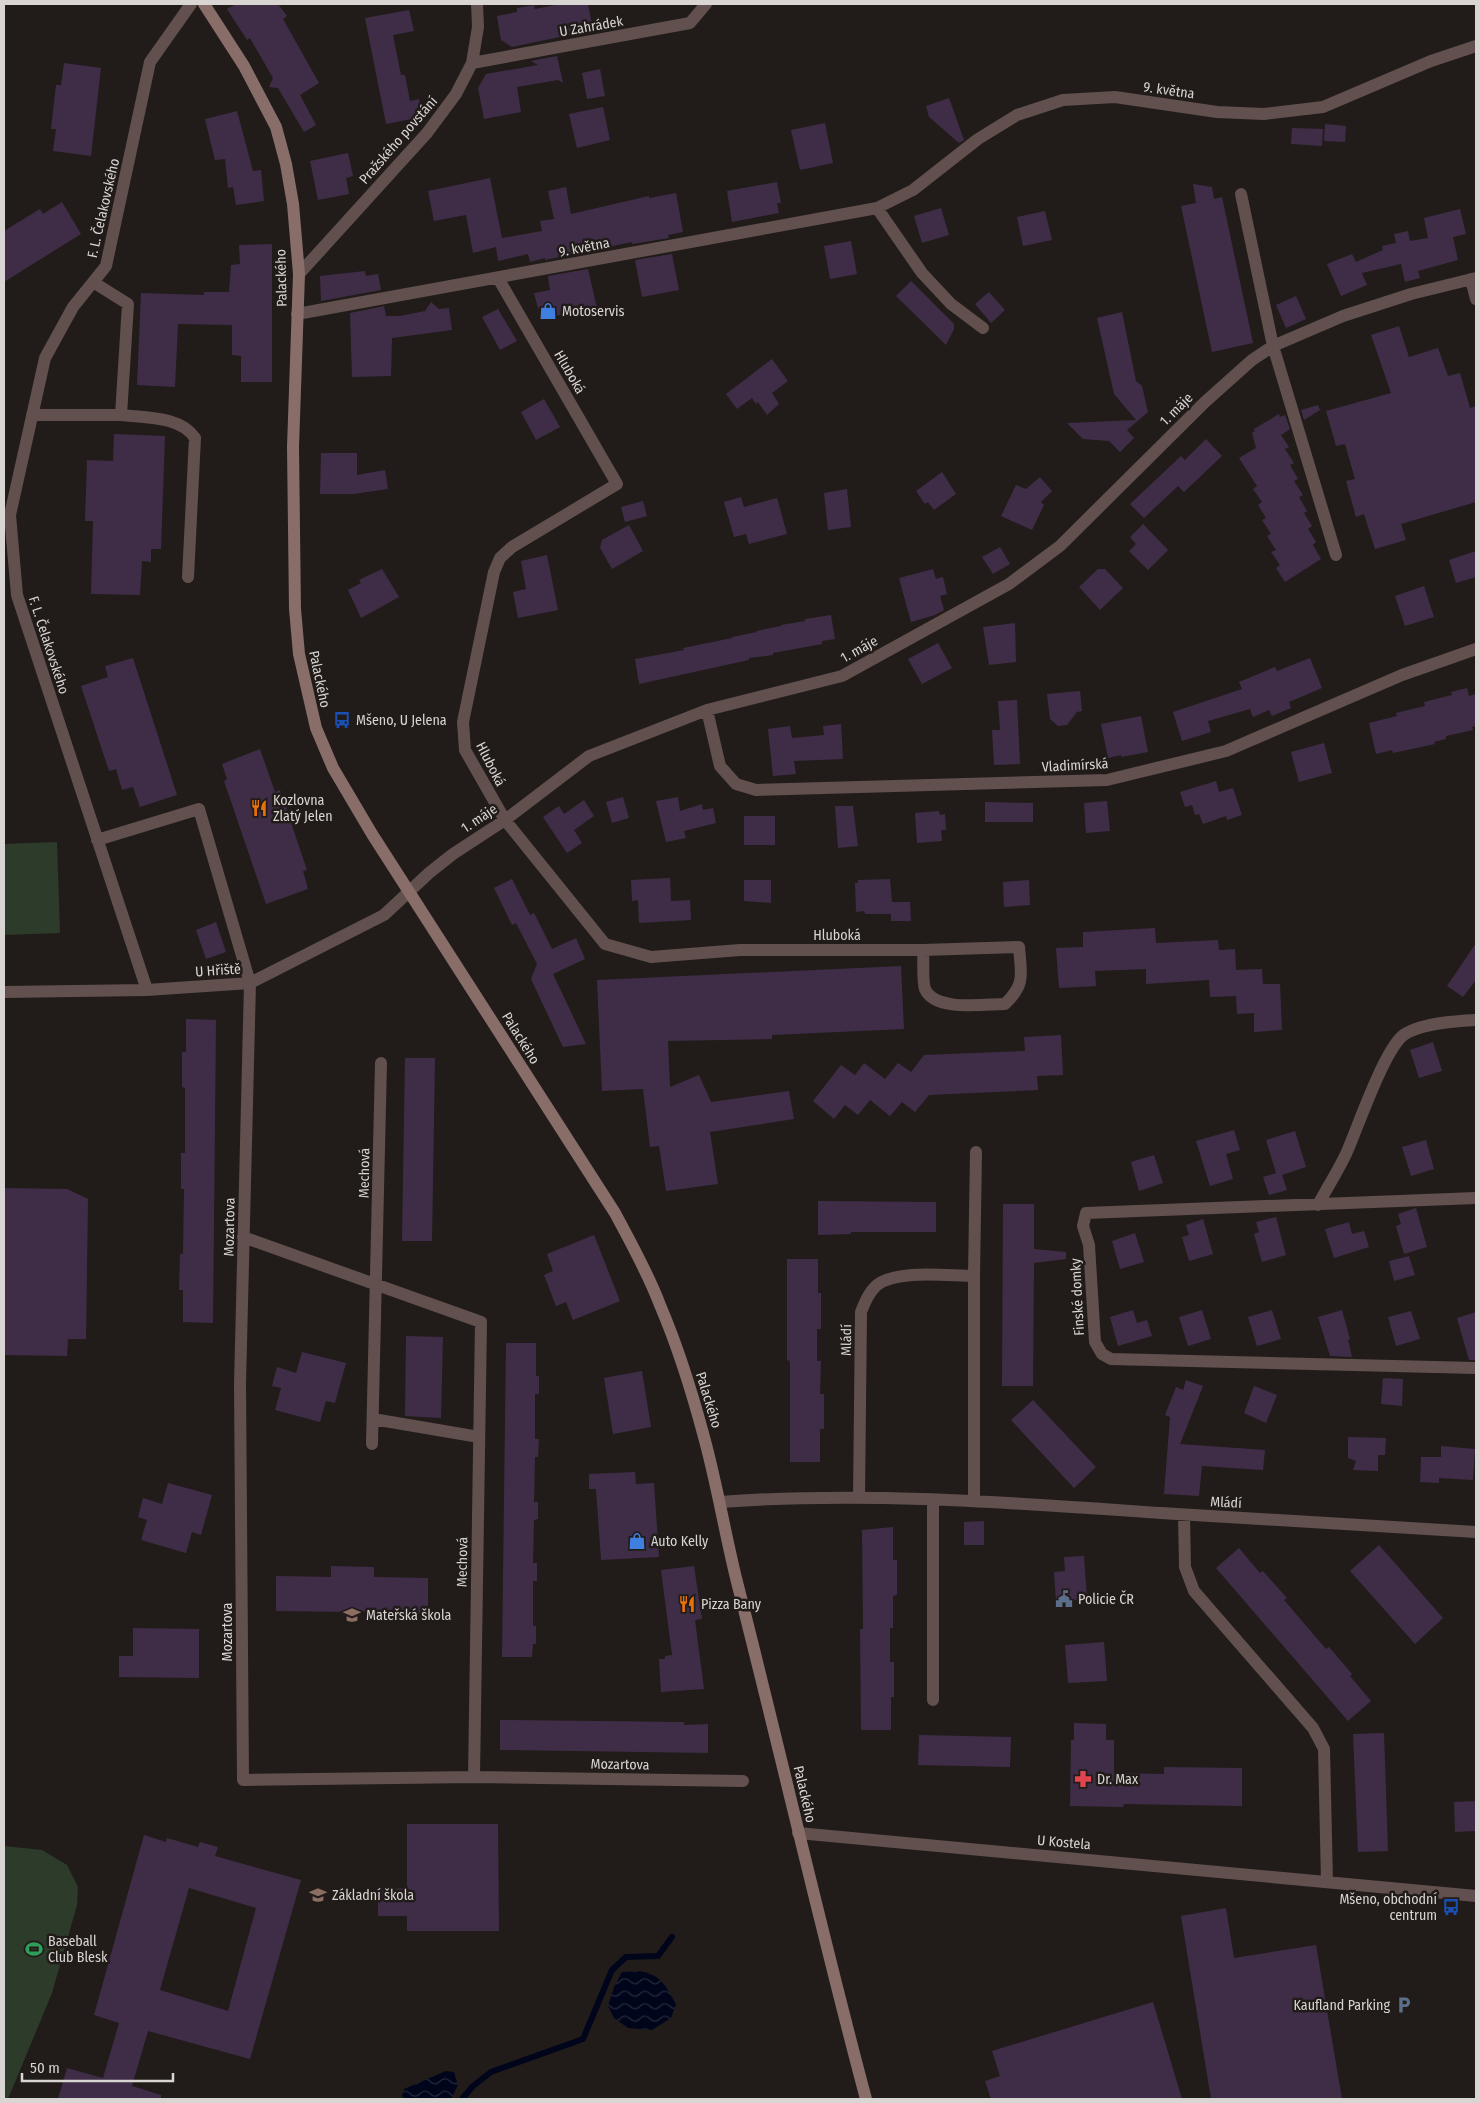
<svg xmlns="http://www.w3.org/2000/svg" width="1480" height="2103" font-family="'Fira Sans Condensed',sans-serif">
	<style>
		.pitch { fill: #2d3b2a }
		.water { fill: url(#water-waves) }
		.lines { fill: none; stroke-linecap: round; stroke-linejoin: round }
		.stream { stroke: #00051b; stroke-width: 6 }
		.building { fill: #3f2d48; fill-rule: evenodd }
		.street { stroke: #61504e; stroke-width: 12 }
		.secondary { stroke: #886d69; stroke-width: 12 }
		.labels { text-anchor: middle; stroke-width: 5; stroke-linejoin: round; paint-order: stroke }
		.street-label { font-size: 14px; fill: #d8d5d3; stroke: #211c19 }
		.poi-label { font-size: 14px; fill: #d8d5d3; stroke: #211c19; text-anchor: start }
	</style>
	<defs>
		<pattern id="water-waves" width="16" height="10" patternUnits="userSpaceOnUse" patternTransform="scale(1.25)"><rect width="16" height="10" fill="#00051b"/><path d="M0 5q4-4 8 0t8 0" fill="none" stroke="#24293b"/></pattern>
	</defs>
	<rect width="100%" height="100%" fill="#211c19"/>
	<path class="pitch" d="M57,842l3,91 -56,2v-91z
		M4,1846l38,4 25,15 11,22 -1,18 -25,88 -44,106h-4z"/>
	<path class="water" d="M639,1971c23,4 26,14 37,33l-5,14 -19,12 -24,-2 -14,-10 -6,-12 6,-19 8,-15z
		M446,2071l8,1 4,13 -7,14h-45l-4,-3 2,-7z"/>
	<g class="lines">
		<path class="stream" d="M462,2099l11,-13 18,-14 92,-33 29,-69 14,-13 32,-1 14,-19"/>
	</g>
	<path class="building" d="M236,4h42l9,12 -4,3 36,64 -19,12 16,30 -12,7 -26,-44 -9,-1 4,-9 -23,-40 -3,2 -20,-31z
		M560,4h28l5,26 -81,17 -11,-7 -4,-24 20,-4v-4l17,-3 1,4z
		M409,10l5,21 -21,4 8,40h4l5,26 9,-2 3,18 -36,7 -21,-106z
		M557,56l6,27 -5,-3 -41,7 4,25 -37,7 -6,-31 8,-14 52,-9 -7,-4z
		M64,63l37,5 -10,88 -38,-5 3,-22h-5l5,-44h5z
		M600,69l5,27 -18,3 -5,-26z
		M949,98l15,42 -5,3 -30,-26 -3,-11z
		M603,107l7,33 -33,8 -8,-34z
		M237,111l16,60 8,-1 3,31 -28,4 -3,-18 -5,1 -3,-29 -10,1 -10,-41z
		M825,123l8,40 -33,7 -9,-40z
		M1325,124l21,2 -1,16 -21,-1z
		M1292,128l31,1 -1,17 -31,-2z
		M348,153l5,23 -7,2 3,16 -31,6 -8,-39z
		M490,178l12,60 40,-7 -2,-10 14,-2 -6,-28 18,-4 5,27 78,-18v2l27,-5 7,39 -15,3 1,3 -37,6v-2l-87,18v-2l-15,4 -2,-8 -30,7 -2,-14 -23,6 -7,-38 -32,6 -6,-30z
		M777,182l4,21h-4l2,10 -47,9 -5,-31z
		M1193,184l19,3 2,12 8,-2 31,146 -41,9 -31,-146 15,-3z
		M62,202l19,32 -77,48v-51l36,-22 3,5z
		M941,208l8,27 -27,8 -8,-27z
		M1460,209l6,25 -13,3 5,23 -40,11 2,7 -15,4 -4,-18 -39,9 5,12 -26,11 -14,-32 25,-10 4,8 27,-12 -1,-4 14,-3 -2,-9 14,-3 2,10 18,-3 -4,-20z
		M1045,211l7,29 -29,6 -6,-29z
		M851,241l6,33 -27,5 -6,-33z
		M272,244v138h-31v-26l-9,-1v-30l-54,-1 -3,63 -38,-2 4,-92 63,2v-3h25l2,-27 9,-1 -1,-19z
		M672,254l7,36 -37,7 -7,-37z
		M588,269l9,39 -42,8 -2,-11 -15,3 -4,-15 16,-3 -2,-14z
		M365,271l1,5 12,-2 3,16 -60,11 -1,-25z
		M911,281l43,43v5l-8,16 -50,-49z
		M989,292l16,18 -14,13 -16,-19z
		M1296,296l10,23 -20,9 -10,-23z
		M431,302l8,7 10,-1 3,22 -60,8 -1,38 -39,1 -2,-64 34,-7 2,10h14l25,-5z
		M498,309l19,32 -17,9 -18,-33z
		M1122,312l14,69 6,5 6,26 -21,18 7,8 -14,14 -11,-11 -26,-2 -16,-16 69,-3 -22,-26 -17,-76z
		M1399,326l10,31 29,-9 10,28 12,-3 10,35 6,-2v96l-75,22 5,16 -31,9 -11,-35 -8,3 -10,-36 9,-2 -10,-35 -9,2 -10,-35 65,-18 -20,-58z
		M772,359l16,22 -16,12 7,11 -12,11 -9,-13 -2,2 -4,-6 -15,11 -11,-15z
		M544,399l16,28 -24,13 -15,-28z
		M1318,405l2,5 -16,10 -3,-10z
		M1279,414l1,3 5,-2 5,14 -9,6 8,12 -4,2 9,14 -4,2 8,14 -4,2 9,14 -4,2 8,14 -3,2 8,13 -4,3 8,13 -3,3 8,14 -36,23 -9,-14 4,-3 -9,-13 5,-2 -9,-14 4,-2 -9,-14 4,-2 -8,-13 4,-3 -9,-13 4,-3 -18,-28 17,-10 -4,-15 3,-2 -1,-2z
		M114,434l51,2 -4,113h-10v13l-9,-1 -2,34 -49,-1 2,-73h-8l2,-61 26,1z
		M1206,439l16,17 -38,36 -6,-6 -34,32 -14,-14 51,-48 4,4z
		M321,453h36v22l28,-5 3,19 -34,5h-34z
		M942,472l14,22 -22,16 -6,-8 -3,2 -9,-13z
		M1040,477l12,14 -11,11 3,3 -12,25 -31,-14 15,-31 10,4z
		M847,489l4,38 -23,3 -4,-37z
		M741,497l3,10 33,-9 10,36 -38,10 -3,-10 -12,3 -10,-35z
		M643,501l4,15 -22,6 -4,-15z
		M1143,524l25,26 -20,20 -19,-19 7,-7 -6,-7z
		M629,525l14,26 -31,18 -12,-21 2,-8z
		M1000,547l10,17 -17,10 -11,-17z
		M1476,551v26l-20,6 -7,-23z
		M547,555l11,55 -40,8 -5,-26 13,-3 -5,-28z
		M382,569l17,28 -38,21 -13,-28 13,-7 -2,-3z
		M933,569l3,10 7,-2 4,17 -7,2 4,14 -9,5 -24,7 -12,-44z
		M1098,569h7l18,19 -23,22 -21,-23z
		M1424,586l10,31 -29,9 -10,-30z
		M831,615l4,24 -13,2v3l-49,9v2l-24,3v2l-110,24 -4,-25 49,-9 -1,-2 49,-10v-1l25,-5 -1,-1 25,-5v-1l24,-4v-2z
		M1015,623l1,39 -27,3 -6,-38z
		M938,643l14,25 -30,16 -14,-25z
		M133,658l44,137 -37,12 -7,-20 -11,3 -6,-21 -7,2 -28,-85 27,-9 -3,-11z
		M1310,658l12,30 -33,14 2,6 -19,8 -3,-6 -16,7 -3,-8 -42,12 3,11 -29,9 -9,-29 69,-23 -3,-7 36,-15 2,4z
		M1467,688l2,8 7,-2v32l-4,1 1,3 -27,6v3l-12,3 1,2 -42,9 -1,-3 -16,4 -7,-31 28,-7 -1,-3 29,-7 -1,-4 28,-7 -1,-3z
		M1080,691l2,20 -5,1 -10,13 -9,1 -8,-7 -3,-25z
		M1017,700l3,64 -26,1 -2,-35h8l-2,-29z
		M1141,716l7,36 -27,5v-2l-13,3 -7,-34z
		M841,724l2,35 -49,2 2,13 -23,2 -5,-47 22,-3 2,12 32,-3 -1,-9z
		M1324,743l8,30 -33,9 -8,-30z
		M260,749l15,43 5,-2 27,80 -4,1 5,18 -42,15 -42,-123 3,-2 -5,-15z
		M1216,781l3,11 14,-4 9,27 -15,5 -1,-4 -23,8 -4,-10 -4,1 -3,-10 -7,2 -5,-15z
		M623,797l6,21 -17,5 -6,-21z
		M678,797l2,14 22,-7 1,6 10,-2 3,15 -32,8 2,7 -20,4 -10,-41z
		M584,800l10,16 -20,14 8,13 -15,10 -24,-36 16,-11 5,8z
		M1107,801l3,30 -24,2 -2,-30z
		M985,802l48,1v19h-48z
		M835,806h18l5,40 -20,2z
		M939,811l1,4 5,-1 1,16h-5l1,11 -25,2 -2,-30z
		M744,816h31v29h-31z
		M670,878l1,23 19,-1 1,20 -52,3 -1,-23 -6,1 -1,-21z
		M512,879l18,36 4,-2 18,36 24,-11 9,21 -32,15 33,70 -23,3 -26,-55 -6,-13 6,-15 -21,-41 -4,2 -18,-37z
		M890,879l2,23h18l1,19h-20v-7h-25l-3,-3 -7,1 -1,-29h3v-3z
		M744,880h27v23l-27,-2z
		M1029,880l1,25 -26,2 -1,-25z
		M216,922l10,30 -20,7 -10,-29z
		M1155,928l1,15 62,-3 1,10 16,-1 1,21 26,-1 1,15h17l2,46 -28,2v-19l-17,1 -1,-18 -26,1 -1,-17 -63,4v-15l-51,2 1,15 -37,2 -3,-40 27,-1v-15z
		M1476,943v37l-13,17 -16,-11z
		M901,966l3,63 -132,6v4l-104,2 2,46 29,-12 12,27 78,-11 5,28 -84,13 8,52 -52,7 -7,-45 -9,1 -7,-58 -41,2 -5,-111z
		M186,1019l30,1 -3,303 -30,-1v-32h-4l1,-36h3l1,-65h-3v-36h4v-65l-3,-1v-35h4z
		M1061,1035l2,40 -26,1 1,14 -109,5 -14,17 -13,-10 -12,14 -20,-16 -12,15 -13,-10 -11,14 -21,-18 28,-36 14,10 9,-12 21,16 13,-16 13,9 13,-17 101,-4 -1,-14z
		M1433,1042l9,29 -23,7 -9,-28z
		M405,1058h30l-3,183h-30z
		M1234,1130l6,20 -14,4 7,25 -23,7 -14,-45z
		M1295,1131l11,36 -24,8 5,15 -18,5 -6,-18 13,-4 -10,-33z
		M1426,1140l8,29 -23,7 -9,-29z
		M1154,1155l9,28 -24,8 -8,-29z
		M4,1188l63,1 21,10 -2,140h-18l-1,17 -63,-1z
		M818,1201l118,1v30h-85v2l-33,1z
		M1003,1204h31v45l32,3v7l-32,4 -1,123h-31z
		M1416,1208l11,39 -23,7 -8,-28 5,-2 -3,-10z
		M1276,1217l10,38 -24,7 -8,-28 5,-2 -3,-10z
		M1203,1219l10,35 -24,7 -7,-24 7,-2 -3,-10z
		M1349,1222l3,12 12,-3 5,16 -35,11 -9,-29z
		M1135,1233l9,29 -24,7 -8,-28z
		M594,1235l26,66 -47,19 -7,-18 -10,4 -12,-31 9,-4 -6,-17z
		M1409,1256l6,19 -21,6 -5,-20z
		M787,1259h31v34h3v36h-4v32h4l-1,33h4v35h-4v33h-30v-101l-3,-1z
		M1133,1310l4,13 10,-3 5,16 -34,10 -8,-29z
		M1202,1310l9,29 -23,7 -9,-29z
		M1272,1310l9,29 -24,7 -9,-29z
		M1342,1310l8,29 -2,1 4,17 -22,-1 -12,-39z
		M1411,1311l9,28 -24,7 -8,-29z
		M1476,1312v48h-7l-12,-42z
		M406,1336l37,1 -2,81 -36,-2z
		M506,1343h30v33h3v18h-4v45h4l-1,18h-3l-1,45h4v17l-4,1 -1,43h4v18h-4v45h3v18h-3l-1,13h-30z
		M302,1352l44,11 -11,40 -9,-2 -6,21 -45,-12 6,-22 -9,-2 5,-19 19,6z
		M642,1371l9,56 -38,7 -9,-56z
		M1383,1378l20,1 -1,27 -21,-2z
		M1186,1380l17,6 -23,58 85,6 -2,20 -61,-4 -3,30 -35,-2 6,-77 -5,-2 11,-28 7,3z
		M1254,1386l23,9 -11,28 -22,-10z
		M1033,1400l63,67 -22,21 -63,-68z
		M1348,1437l38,1 -1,17h-7v16l-25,-1 3,-9 -8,-3z
		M1441,1446l34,3 -2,31 -34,-2v5l-19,-1 1,-25h20z
		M635,1472l1,12 18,-1 5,74 -58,3 -5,-71h-7v-15z
		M168,1483l44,12 -11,40 -9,-3 -6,21 -45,-13 6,-20 -9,-3 5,-19 19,6z
		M984,1521v24h-20v-23z
		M893,1527v33h4v35l-4,1v32h-3v34h4v35h-3v33h-30l-1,-101h3l-1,-99z
		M1379,1545l64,73 -28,26 -65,-73z
		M1239,1548l21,25 3,-2 24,27 -3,2 42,49 3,-2 23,27 -2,2 21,25 -23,20 -132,-153z
		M1084,1556l3,43 -31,2 -2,-29 11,-1 -1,-14z
		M331,1566l43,1v10l54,1v35l-152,-2v-35l55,1z
		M694,1566l8,53 -7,1 9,69 -43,3 -2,-33h6v-3l7,-1 -11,-85z
		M133,1628l66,1v49l-80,-1v-21h14z
		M1104,1642l3,39 -39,2 -3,-38z
		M500,1720l184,2v3l24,-1v29l-208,-3z
		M1074,1723l32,1v16h8v33l50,1v-7l78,1v38l-118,-2 -1,3 -53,-1 1,-66h3z
		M1384,1733l4,118 -30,1 -5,-118z
		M919,1735l92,2 -1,30 -92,-2z
		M1476,1801v30l-21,1 -1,-30z
		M407,1824h91l1,107h-92v-15h-29v-26l29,-2z
		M144,1835l22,7 1,-4 31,9 2,-5 18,5 -3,9 86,24 -51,179 -102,-28 -16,55 29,9v4h-103l9,-31 36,10 16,-55 -25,-8zM189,1888l67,20 -28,103 -68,-21z
		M1226,1908l8,50 82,-13 26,154h-131l-30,-183z
		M1153,2002l29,97h-191l-6,-18 15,-5 -8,-25z"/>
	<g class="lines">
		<path class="street" d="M472,63l218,-40 16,-19
			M1241,194l32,152 63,209
			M877,208l45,65 29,31 32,24
			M299,274l128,-141 29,-39 16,-31 6,-36 -1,-23
			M498,278l119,206 -105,63 -12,11 -6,14 -31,150 2,28 40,70 100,124 46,13 89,-7h183l96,-3c2,27 7,37 -14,57 -21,0 -70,8 -80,-15 -3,-8 -1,-30 -2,-39
			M1471,279l5,20
			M297,314l580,-106 36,-18 65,-51 39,-24 46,-15 52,-3 102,15 47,2 59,-7 108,-46 45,-15
			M32,415h89l7,-111 -35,-22
			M121,415c25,3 59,1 74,23l-7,139
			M707,710l13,56 16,18 20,6 351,-10 119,-29 176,-76 74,-26
			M97,840l102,-31 51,174 -10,401 3,396 231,-3 269,4
			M147,990l-130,-395 -7,-80 35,-157 28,-51 33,-41 44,-204 41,-58
			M4,992l143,-2 103,-7 134,-68 45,-42 24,-19 52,-34 84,-64 118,-46 135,-34 167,-92 51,-38 145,-144 47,-42 21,-14 70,-30 68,-22 65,-16
			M1476,1198l-390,15 -3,13 6,19 6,97 7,12 9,5 365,9
			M1318,1205c9,-17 20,-34 28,-51 11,-24 39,-108 59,-120 18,-11 50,-13 71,-14
			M243,1237l238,85 -7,455
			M373,1419l106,18
			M372,1444l9,-381
			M859,1498l2,-186c4,-10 8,-20 16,-27 21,-16 71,-9 97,-9
			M974,1500v-224l2,-124
			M720,1502c146,-11 294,1 441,11 105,7 210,13 315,19
			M1184,1515l1,52 9,24 119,137 11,21 3,133
			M933,1700v-200
			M798,1833l678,63"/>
		<path class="secondary" d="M204,4l40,62 32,61 10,37 7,40 6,70 -6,173 2,162 4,45 17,74 17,40 39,66 243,379c16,30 33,60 45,92 18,42 32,87 44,132 13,47 21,97 33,145 44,172 83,345 129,517"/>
	</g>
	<defs>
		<g id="shop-bare" transform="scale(1.35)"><path d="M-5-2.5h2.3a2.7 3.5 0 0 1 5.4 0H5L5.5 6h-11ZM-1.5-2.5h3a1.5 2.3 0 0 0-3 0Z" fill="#3f7fe0" stroke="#211c19" stroke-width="2.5" paint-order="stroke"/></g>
		<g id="bus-bare" transform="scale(1.35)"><path d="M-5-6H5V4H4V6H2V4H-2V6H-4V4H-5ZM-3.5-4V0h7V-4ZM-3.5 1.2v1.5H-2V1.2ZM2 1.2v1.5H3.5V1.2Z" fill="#1a4fb4" stroke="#211c19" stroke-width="2.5" paint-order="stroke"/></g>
		<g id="restaurant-bare" transform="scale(1.35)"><path d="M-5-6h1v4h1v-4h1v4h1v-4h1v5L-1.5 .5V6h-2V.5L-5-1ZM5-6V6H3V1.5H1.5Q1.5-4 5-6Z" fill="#e8710a" stroke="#211c19" stroke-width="2.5" paint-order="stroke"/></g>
		<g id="civic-bare" transform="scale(1.35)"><path d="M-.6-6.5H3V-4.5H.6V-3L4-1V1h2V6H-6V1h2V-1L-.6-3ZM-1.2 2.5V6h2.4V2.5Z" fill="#5c6f8a" stroke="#211c19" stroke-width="2.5" paint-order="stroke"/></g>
		<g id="school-bare" transform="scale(1.35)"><path d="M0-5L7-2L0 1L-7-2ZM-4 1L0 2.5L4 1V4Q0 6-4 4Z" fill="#8d6e63" stroke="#211c19" stroke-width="2.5" paint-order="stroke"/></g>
		<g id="pharmacy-bare" transform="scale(1.35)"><path d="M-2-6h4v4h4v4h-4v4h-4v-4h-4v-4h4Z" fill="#e0444e" stroke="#211c19" stroke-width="2.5" paint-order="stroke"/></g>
		<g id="stadium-bare" transform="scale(1.35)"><path d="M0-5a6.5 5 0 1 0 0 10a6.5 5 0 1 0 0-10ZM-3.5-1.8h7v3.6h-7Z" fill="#2e9e5b" stroke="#211c19" stroke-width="2.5" paint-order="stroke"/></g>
		<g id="parking-bare" transform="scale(1.35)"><path d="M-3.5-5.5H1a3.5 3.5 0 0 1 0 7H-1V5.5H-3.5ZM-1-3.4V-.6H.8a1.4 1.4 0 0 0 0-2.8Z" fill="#5c6f8a" stroke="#211c19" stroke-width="2.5" paint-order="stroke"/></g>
	</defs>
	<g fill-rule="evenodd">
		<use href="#shop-bare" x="548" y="311"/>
		<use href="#bus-bare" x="342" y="720"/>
		<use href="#restaurant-bare" x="259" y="808"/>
		<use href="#shop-bare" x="637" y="1541"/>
		<use href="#civic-bare" x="1064" y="1599"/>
		<use href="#restaurant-bare" x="687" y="1604"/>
		<use href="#school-bare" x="352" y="1615"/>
		<use href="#pharmacy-bare" x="1083" y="1779"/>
		<use href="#school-bare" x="318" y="1895"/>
		<use href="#bus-bare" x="1451" y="1907"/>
		<use href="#stadium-bare" x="34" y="1949"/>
		<use href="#parking-bare" x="1404" y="2005"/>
	</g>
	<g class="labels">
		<g class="street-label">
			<text transform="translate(591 26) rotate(-10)" y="5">U Zahrádek</text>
			<text transform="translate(1169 90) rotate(8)" y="5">9. května</text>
			<text transform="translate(398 140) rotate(-49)" y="5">Pražského povstání</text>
			<text transform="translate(103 208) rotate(-77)" y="5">F. L. Čelakovského</text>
			<text transform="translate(584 247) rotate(-11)" y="5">9. května</text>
			<text transform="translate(281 278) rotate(-91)" y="5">Palackého</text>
			<text transform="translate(570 372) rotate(60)" y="5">Hluboká</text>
			<text transform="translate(1176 409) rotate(-45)" y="5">1. máje</text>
			<text transform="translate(49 645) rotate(72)" y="5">F. L. Čelakovského</text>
			<text transform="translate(859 649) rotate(-29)" y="5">1. máje</text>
			<text transform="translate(320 679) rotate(78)" y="5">Palackého</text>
			<text transform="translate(491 764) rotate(63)" y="5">Hluboká</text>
			<text transform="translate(1075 765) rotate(-3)" y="5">Vladimírská</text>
			<text transform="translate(479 818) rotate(-34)" y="5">1. máje</text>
			<text x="837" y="940">Hluboká</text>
			<text transform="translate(218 970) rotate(-4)" y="5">U Hřiště</text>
			<text transform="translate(521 1038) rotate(58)" y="5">Palackého</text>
			<text transform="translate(364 1173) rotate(-89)" y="5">Mechová</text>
			<text transform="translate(229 1227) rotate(-89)" y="5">Mozartova</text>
			<text transform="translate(1077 1297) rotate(-93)" y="5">Finské domky</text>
			<text transform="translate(846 1340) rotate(-89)" y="5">Mládí</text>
			<text transform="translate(709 1400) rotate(73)" y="5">Palackého</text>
			<text transform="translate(1226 1502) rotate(3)" y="5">Mládí</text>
			<text transform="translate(462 1562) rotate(-89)" y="5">Mechová</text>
			<text transform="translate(227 1632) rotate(-90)" y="5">Mozartova</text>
			<text transform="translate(620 1764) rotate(1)" y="5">Mozartova</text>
			<text transform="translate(805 1794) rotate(77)" y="5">Palackého</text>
			<text transform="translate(1064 1842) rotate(5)" y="5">U Kostela</text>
		</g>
		<g class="poi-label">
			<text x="562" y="316">Motoservis</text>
			<text x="356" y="725">Mšeno, U Jelena</text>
			<text x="273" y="805">Kozlovna<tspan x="273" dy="16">Zlatý Jelen</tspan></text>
			<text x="651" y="1546">Auto Kelly</text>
			<text x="1078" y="1604">Policie ČR</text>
			<text x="701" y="1609">Pizza Bany</text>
			<text x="366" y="1620">Mateřská škola</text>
			<text x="1097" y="1784">Dr. Max</text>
			<text x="332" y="1900">Základní škola</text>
			<text x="1437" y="1904" text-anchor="end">Mšeno, obchodní<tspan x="1437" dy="16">centrum</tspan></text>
			<text x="48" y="1946">Baseball<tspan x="48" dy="16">Club Blesk</tspan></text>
			<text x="1390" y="2010" text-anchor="end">Kaufland Parking</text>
		</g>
	</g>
	<rect width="1480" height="2103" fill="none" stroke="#d8d5d3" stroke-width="10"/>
	<path d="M22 2073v8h151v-8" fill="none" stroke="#d8d5d3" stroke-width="2.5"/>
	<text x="30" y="2073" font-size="15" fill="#d8d5d3" stroke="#211c19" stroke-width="4" paint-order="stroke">50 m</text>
</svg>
